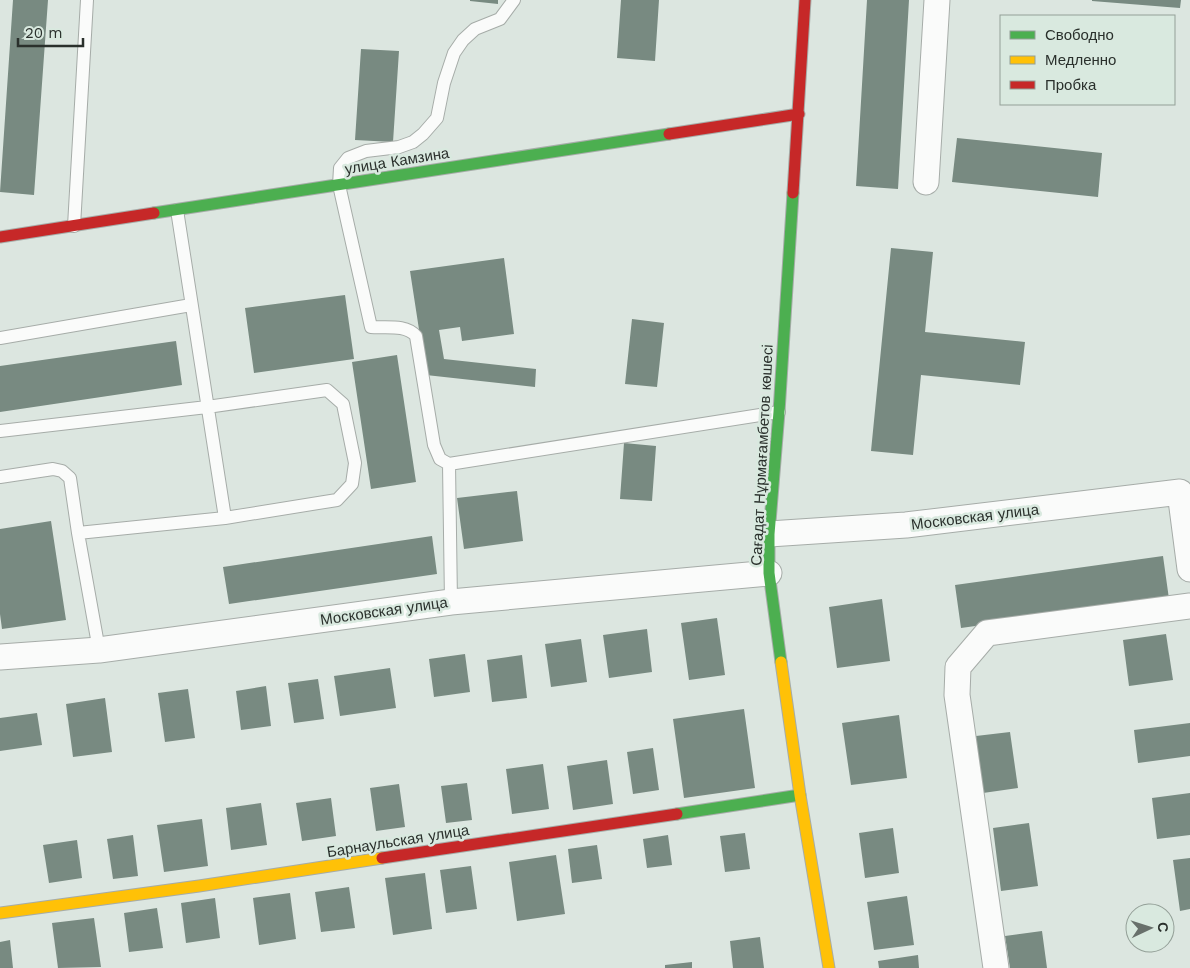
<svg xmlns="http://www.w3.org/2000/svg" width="1190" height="968" font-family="'Work Sans',sans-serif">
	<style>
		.building { fill: #788a81 }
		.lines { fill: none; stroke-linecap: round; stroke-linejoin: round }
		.lane-casing { stroke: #a6aca8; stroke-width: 14 }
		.street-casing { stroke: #a6aca8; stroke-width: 27 }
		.fast-casing { stroke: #a6aca8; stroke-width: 13 }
		.slow-casing { stroke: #a6aca8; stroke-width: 13 }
		.jam-casing { stroke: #a6aca8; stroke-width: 13 }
		.lane { stroke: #fafbfa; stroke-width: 12 }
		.street { stroke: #fafbfa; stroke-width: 25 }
		.fast { stroke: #4caf50; stroke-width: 11 }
		.slow { stroke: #ffc107; stroke-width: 11 }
		.jam { stroke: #c62828; stroke-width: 11 }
		.labels { text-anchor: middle; stroke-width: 5; stroke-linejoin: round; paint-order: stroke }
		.street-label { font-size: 15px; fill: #2a302c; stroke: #d9e9df }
	</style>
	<rect width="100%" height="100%" fill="#dce6e0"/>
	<path class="building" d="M13,0h35l-14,195 -34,-3z
		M470,0h28v4l-28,-3z
		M621,0h38l-4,61 -38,-3z
		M867,0h42l-11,189 -42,-3z
		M1092,0h89l-1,8 -88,-7z
		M361,49l38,2 -6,91 -38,-2z
		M957,138l145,15 -4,44 -146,-15z
		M891,248l42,4 -8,80 100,10 -5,43 -99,-10 -8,80 -42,-4z
		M504,258l10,76 -52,7 -2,-14 -21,3 5,29 92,10 -1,18 -109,-12 -16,-104z
		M345,295l9,64 -100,14 -9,-65z
		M632,319l32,4 -7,64 -32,-3z
		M176,341l6,44 -182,27v-46z
		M397,355l19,127 -45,7 -19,-127z
		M624,443l32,3 -4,55 -32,-2z
		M517,491l6,50 -59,8 -7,-51z
		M51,521l15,99 -64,9 -2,-15v-85z
		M432,536l5,38 -208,30 -6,-37z
		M1163,556l6,43 -208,29 -6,-43z
		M882,599l8,62 -53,7 -8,-61z
		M717,618l8,57 -36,5 -8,-57z
		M647,629l5,43 -43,6 -6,-43z
		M1166,634l7,46 -44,6 -6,-46z
		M581,639l6,43 -36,5 -6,-43z
		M465,654l5,38 -36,5 -5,-38z
		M522,655l5,43 -35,4 -5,-42z
		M390,668l6,40 -56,8 -6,-40z
		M318,679l6,40 -30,4 -6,-40z
		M266,686l5,40 -30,4 -5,-39z
		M188,689l7,49 -30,4 -7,-49z
		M105,698l7,54 -39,5 -7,-53z
		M744,709l11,79 -71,10 -11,-79z
		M37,713l5,32 -42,6v-33z
		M899,715l8,63 -56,7 -9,-62z
		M1190,723v33l-52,7 -4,-33z
		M1010,732l8,56 -35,5 -7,-57z
		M653,748l6,42 -26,4 -6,-42z
		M607,760l6,44 -40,6 -6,-44z
		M543,764l6,45 -37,5 -6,-45z
		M467,783l5,37 -26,3 -5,-37z
		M399,784l6,43 -29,4 -6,-43z
		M1190,793v42l-33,4 -5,-41z
		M331,798l5,38 -34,5 -6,-38z
		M261,803l6,42 -36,5 -5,-42z
		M202,819l6,47 -44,6 -7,-47z
		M1029,823l9,63 -37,5 -8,-63z
		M893,828l6,45 -34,5 -6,-45z
		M745,833l5,36 -25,3 -5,-36z
		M133,835l5,41 -25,3 -6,-40z
		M668,835l4,30 -25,3 -4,-29z
		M77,840l5,38 -33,5 -6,-38z
		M597,845l5,34 -30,4 -4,-34z
		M556,855l9,59 -48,7 -8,-59z
		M1190,858v51l-10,2 -7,-51z
		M471,866l6,43 -31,4 -6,-43z
		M425,873l7,56 -39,6 -8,-57z
		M349,887l6,41 -34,4 -6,-40z
		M290,893l6,46 -37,6 -6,-47z
		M907,896l7,49 -40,5 -7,-48z
		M215,898l5,40 -34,5 -5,-40z
		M157,908l6,40 -34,4 -5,-39z
		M94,918l7,49 -43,1 -6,-45z
		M1042,931l5,37h-37l-5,-32z
		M760,937l4,31h-31l-3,-27z
		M10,940l3,28h-13v-26z
		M918,955l1,13h-40l-1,-7z
		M692,962v6h-27v-3z"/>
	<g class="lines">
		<g class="lane-casing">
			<path id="lane" d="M74,226l13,-226
				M0,338l191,-33
				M0,431l207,-24 120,-17 16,14 12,59 -3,21 -15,16 -112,18
				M449,464l-9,-5 -6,-14 -18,-109c-10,-12 -30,-8 -45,-9l-32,-142 1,-17 8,-10 18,-7 33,-4 14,-5 10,-8 14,-16 7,-35 10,-30 9,-13 12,-11 25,-10 14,-19
				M0,477l53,-8 9,2 8,7 8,55
				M451,602l-2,-138 330,-52
				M99,650l-21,-117 147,-15 -48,-308"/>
		</g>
		<g class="street-casing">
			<path id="street" d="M926,182l11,-182
				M769,534l137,-9 274,-33 10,77
				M0,657l99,-7 352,-48 318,-29
				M996,968l-39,-273 1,-28 29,-34 203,-27"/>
		</g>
		<g class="fast-casing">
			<path id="fast" d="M154,213l515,-79
				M781,662l-12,-89v-39l10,-122 14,-219
				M677,814l123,-19"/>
		</g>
		<g class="slow-casing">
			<path id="slow" d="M781,662l19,133 29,173
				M0,913l199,-27 183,-28"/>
		</g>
		<g class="jam-casing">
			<path id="jam" d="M669,134l130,-20
				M793,193l12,-193
				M0,237l154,-24
				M382,858l295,-44"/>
		</g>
		<use href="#lane" class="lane"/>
		<use href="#street" class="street"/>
		<use href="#fast" class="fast"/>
		<use href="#slow" class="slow"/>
		<use href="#jam" class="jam"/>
	</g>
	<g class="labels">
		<g class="street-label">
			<text transform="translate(397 161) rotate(-9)" y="5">улица Камзина</text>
			<text transform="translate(762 455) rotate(-87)" y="5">Сағадат Нұрмағамбетов көшесі</text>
			<text transform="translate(975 517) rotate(-7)" y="5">Московская улица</text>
			<text transform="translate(384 611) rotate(-8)" y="5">Московская улица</text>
			<text transform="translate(398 841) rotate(-9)" y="5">Барнаульская улица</text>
		</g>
	</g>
	<rect x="1000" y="15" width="175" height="90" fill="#d9e9df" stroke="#939f97"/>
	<rect x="1010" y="31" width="25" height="8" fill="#4caf50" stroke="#939f97"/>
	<text x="1045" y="40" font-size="15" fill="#2a302c">Свободно</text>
	<rect x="1010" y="56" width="25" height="8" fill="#ffc107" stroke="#939f97"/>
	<text x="1045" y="65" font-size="15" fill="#2a302c">Медленно</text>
	<rect x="1010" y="81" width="25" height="8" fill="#c62828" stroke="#939f97"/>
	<text x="1045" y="90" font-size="15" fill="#2a302c">Пробка</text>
	<g transform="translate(1150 928) rotate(86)"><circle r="24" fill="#d9e9df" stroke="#939f97"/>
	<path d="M0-4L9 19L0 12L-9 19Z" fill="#68706b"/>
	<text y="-8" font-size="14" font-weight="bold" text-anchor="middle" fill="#2a302c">С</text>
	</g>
	<path d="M18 38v8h65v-8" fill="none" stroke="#2a302c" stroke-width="2.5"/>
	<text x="25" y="38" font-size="15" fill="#2a302c" stroke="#d9e9df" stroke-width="4" paint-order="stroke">20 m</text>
</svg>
